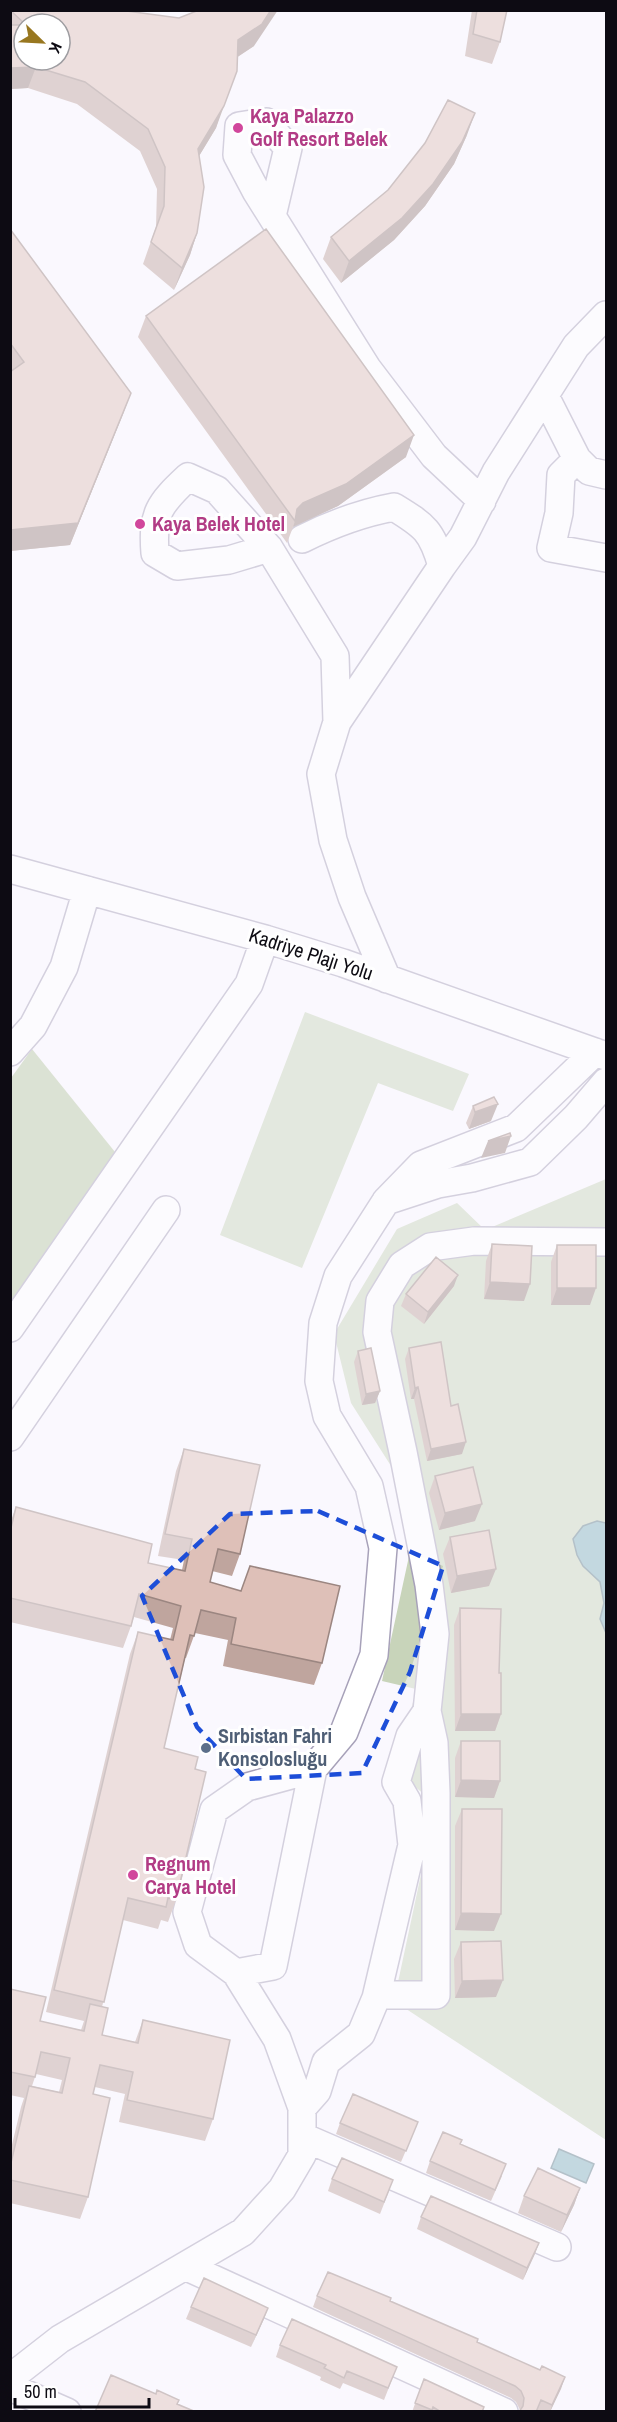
<svg xmlns="http://www.w3.org/2000/svg" width="617" height="2422" font-family="'Archivo Narrow',sans-serif">
	<style>
		.green { fill: #c8d4ba }
		.forest { fill: #b7c7a2 }
		.water { fill: #82b1bd; stroke: #5f7f8a; stroke-width: 1.5 }
		.lines { fill: none; stroke-linecap: round; stroke-linejoin: round }
		.minor-casing { stroke: #a7a1b9; stroke-width: 30 }
		.minor { stroke: #fff; stroke-width: 27 }
		.wall { fill: #bfa59e; fill-rule: evenodd }
		.shaded-wall { fill: #9b8681 }
		.building { fill: #dec0b8; stroke: #9b8681; stroke-width: 1.5 }
		.marked { fill: none; stroke: #1d4ed8; stroke-width: 4.5; stroke-dasharray: 12 8; stroke-linejoin: round }
		.hotel-dot { fill: #d1479c; stroke: #fff; stroke-width: 2 }
		.service-dot { fill: #5c6f8a; stroke: #fff; stroke-width: 2 }
		.labels { text-anchor: middle; stroke-width: 6; stroke-linejoin: round; paint-order: stroke }
		.hotel-label { font-size: 20px; font-weight: bold; fill: #b23c85; stroke: #fff; text-anchor: start }
		.street-label { font-size: 20px; fill: #0d0b13; stroke: #fff }
		.service-label { font-size: 20px; font-weight: bold; fill: #4e5e75; stroke: #fff; text-anchor: start }
	</style>
	<rect width="100%" height="100%" fill="#faf8fe"/>
	<path class="green" d="M305,1012l164,62 -16,37 -75,-28 -76,185 -82,-33z
		M606,1179v961l-212,-139 42,-197 -39,-32 19,-83 -34,-8 37,-171 -68,-107 -17,-69 63,-105 60,-26 28,27z"/>
	<path class="forest" d="M32,1049l83,103 -104,151v-225z"/>
	<path class="water" d="M597,1521l9,2v110l-6,-14 4,-16 -4,-21 -17,-16 -6,-11 -4,-16 10,-13z
		M559,2149l35,15 -8,19 -35,-15z"/>
	<g class="lines">
		<g class="minor-casing">
			<path id="minor" d="M272,216l16,-68 -22,-26 -27,4 -2,29 19,36 111,177 67,88 48,45
				M545,396l32,63 12,12 17,4
				M577,459l-16,16 -2,38 -8,35 55,10
				M302,539c30,-15 59,-26 92,-32 31,19 38,24 48,59l-105,156 -16,52 12,66 19,57 35,82
				M269,548l-40,12 -52,6 -22,-13c-3,-40 4,-49 33,-76l29,13 52,58 66,108 2,66
				M442,566l21,-29 33,-65 80,-126 30,-31
				M10,869l255,70 78,24 263,93
				M10,1052l23,-26 31,-59 23,-77
				M595,1052l-79,76 -95,37 -35,36 52,-17 34,-6 58,-16 46,-45 30,-35
				M10,1328l239,-344 16,-45
				M10,1437l156,-227
				M313,1769l-40,197 -37,7 -38,-28 -11,-33 27,-102 33,-23 66,-18 31,-37 30,-77 9,-107 -14,-62 -42,-70 -8,-35 4,-58 15,-47 48,-75
				M377,1995h59v-202l-2,-50 -7,-32
				M302,2108l15,-17 9,-29 35,-28 15,-36 36,-153 -5,-44 -11,-19 14,-46 17,-25 8,-77 -6,-49 -26,-133 -26,-120 3,-31 22,-36 28,-18 44,-6 132,1
				M303,2137l254,110
				M185,2266l319,146
				M10,2378l50,-39 183,-107 39,-43 20,-34v-47l-25,-69 -41,-66
				M10,2387l57,25"/>
		</g>
		<use href="#minor" class="minor"/>
	</g>
	<path class="wall" d="M10,10l169,8 75,28 -17,11 -21,71 -17,28 -2,77 -7,22 -16,35 -31,-26 13,-37 1,-38 -17,-38 -63,-47 -49,-16 -18,1zM24,24h36l-36,36z
		M472,10h35l-7,32 -8,22 -27,-8z
		M467,135l-13,29 -29,42 -31,34 -53,43 -18,-24 8,-22z
		M10,229l121,164 -8,21 -53,131 -60,6z
		M146,316l260,141 -68,49 -43,19 -2,2 -6,16 -149,-206z
		M473,1106l18,15 -22,8 -3,-6z
		M492,1244l32,57 -40,-2 2,-38z
		M557,1245l33,60h-39v-43z
		M454,1286l-30,38 -23,-18 5,-12z
		M409,1348l42,58 11,48 -35,7 -13,-62h-3l-6,-40z
		M358,1351l22,40 -5,12 -13,2 -8,-43z
		M184,1449l56,105 -8,22 -20,-5 -2,11 112,81 -8,22 -91,-19 5,-26 -33,-7 -9,25h-1l-21,90 31,21 -19,131 -8,22 -7,-2 -3,9 -35,-9 -21,87v28l33,7 8,-22 70,99 -8,22 -86,-19 6,-28 -30,-7 -2,7 -5,103 -8,22 -70,-16v-50l11,-46 3,-9 -14,-3v-106l30,32 41,9 3,-9 -38,-9 84,-358 8,-22 32,8 3,-12 -39,-11 -3,9 -8,22 -113,-26v-99l6,-16 132,56 34,7 2,-10 -26,-4 18,-85zM36,2074l26,6 -3,12 -27,-6z
		M435,1476l40,45 -36,9 -10,-37z
		M450,1537l39,49 -38,7 -8,-39z
		M460,1608l39,65 2,41 -6,17h-40l-1,-106z
		M461,1741l39,40 -6,17 -39,-1v-39z
		M462,1809l32,122 -39,-1v-104z
		M461,1942l35,55 -41,1 -1,-39z
		M418,2122l-17,40 -65,-28 4,-11z
		M430,2161l72,15 -11,25 -65,-28z
		M332,2179l57,12 -9,23 -52,-23z
		M580,2188l-6,17 -13,27 -43,-19 6,-17z
		M421,2217l118,26 -16,37 -106,-51z
		M317,2296l73,5 87,41 63,28 25,7 -15,35h-31l1,-2 -4,-8 -5,-4 -198,-91z
		M191,2307l77,1 -17,39 -65,-28z
		M280,2345l117,22 -13,33 -41,-17 -3,6 -20,-9 1,-3 -45,-20z
		M424,2379l60,28 -2,5h-70z"/>
	<path class="shaded-wall" d="M271,10h7l-24,36 -24,16 8,-22z
		M36,67l-8,21 -18,1v-21z
		M224,106l-8,22 -26,43 8,-22z
		M475,113l-8,22 -13,29 -29,42 -31,34 -53,43 8,-22z
		M197,233l-7,22 -16,35 8,-22z
		M131,393l-8,21 -53,131 -60,6v-21z
		M414,435l-8,22 -68,49 -45,21 2,-6 2,-12 6,-6z
		M498,1104l-7,17 -22,8 6,-17z
		M511,1136l-6,17 -24,5 7,-17z
		M458,1275l-4,11 -30,38 4,-12z
		M490,1282l40,2 -6,17 -40,-2z
		M557,1288h39l-6,17h-39z
		M418,1387l-4,12h-3l4,-11z
		M380,1391l-5,12 -13,2 4,-11z
		M466,1442l-4,12 -35,7 4,-12z
		M482,1504l-7,17 -36,9 6,-17z
		M496,1569l-7,17 -38,7 6,-17z
		M461,1714h40l-6,17h-40z
		M461,1780l39,1 -6,17 -39,-1z
		M461,1913l40,1 -7,17 -39,-1z
		M503,1980l-7,17 -41,1 7,-17z
		M580,2188l-6,17 -13,27 6,-17z
		M539,2243l-4,11 -12,26 4,-12z
		M268,2308l-4,11 -13,28 5,-12z
		M565,2377l-4,12 -11,23 2,-7z"/>
	<path class="building" d="M10,10h109l60,8 20,-8h72l-9,14 -24,16 -1,31 -13,35 -26,43 6,38 -7,46 -15,35 -31,-26 13,-36 1,-39 -17,-38 -63,-47 -49,-15 -26,1v-43h14v35h36v-36h-35z
		M477,10h30l-7,32 -27,-8z
		M448,100l27,13 -13,29 -29,42 -31,34 -53,43 -18,-24 57,-47 37,-47z
		M10,229l121,164 -53,130 -68,7v-158l14,-10 -14,-19z
		M266,229l148,206 -68,49 -43,19 -6,6 -2,12 -149,-205z
		M494,1097l4,7 -23,8 -2,-6z
		M510,1133l1,3 -23,5z
		M492,1244l40,2 -2,38 -40,-2z
		M557,1245h39v43h-39z
		M436,1257l22,18 -30,37 -22,-18z
		M441,1342l10,64 7,-2 8,38 -35,7 -13,-62 -3,1 -6,-40z
		M371,1348l9,43 -14,3 -8,-43z
		M184,1449l76,16 -20,89 -22,-5 -8,33 31,9 9,-25 90,20 -18,77 -91,-19 5,-26 -35,-8 -7,26 -4,-1 -26,113 34,9 -3,12 11,3 -30,128 -8,-2 -2,9 -38,-9 -24,104 -50,-12 84,-358 35,8 8,-34 -42,-12 -8,32 -121,-28v-66l6,-25 136,37 -4,19 37,8 7,-32 -27,-5z
		M473,1467l9,37 -37,9 -10,-37z
		M489,1530l7,39 -39,7 -7,-39z
		M460,1608l41,1 -2,64h2v41h-40z
		M461,1741h39v40l-39,-1z
		M462,1809h40l-1,105 -40,-1z
		M501,1941l2,39 -41,1 -1,-39z
		M10,1989l36,8 -6,24 44,10 6,-27 18,4 -6,27 36,8 5,-23 87,20 -17,79 -86,-19 6,-28 -33,-7 -7,29 17,4 -22,99 -78,-17v-13l19,-81 33,7 8,-35 -29,-6 -6,25 -25,-5z
		M353,2094l65,28 -12,29 -66,-28z
		M443,2132l19,8 -2,4 46,20 -11,26 -65,-29z
		M342,2158l51,22 -9,22 -52,-23z
		M538,2168l42,20 -13,27 -43,-19z
		M431,2196l108,47 -12,25 -106,-51z
		M328,2272l63,26 -1,3 88,38 -1,3 63,28 2,-4 23,11 -13,28 -11,-5 -5,12h-17l4,-6 1,-8 -3,-7 -6,-5 -198,-90z
		M204,2278l64,30 -12,27 -65,-28z
		M292,2319l105,48 -9,21 -41,-17 -3,7 -20,-10 2,-3 -46,-20z
		M111,2375l45,19 1,-4 22,10 -2,4 19,8h-101z
		M424,2379l60,28 -2,5h-41l-8,-5 -1,3 -17,-7z"/>
	<path d="M0 0H617V2422H0ZM318,1511l125,55 -33,106 -48,101 -116,6 -49,-52 -55,-131 88,-82z" fill="#faf8fe" fill-opacity=".55" fill-rule="evenodd"/>
	<path class="marked" d="M318,1511l125,55 -33,106 -48,101 -116,6 -49,-52 -55,-131 88,-82z"/>
	<g class="hotel-dot">
		<circle cx="238" cy="128" r="6"/>
		<circle cx="140" cy="524" r="6"/>
		<circle cx="133" cy="1875" r="6"/>
	</g>
	<circle class="service-dot" cx="206" cy="1748" r="6"/>
	<g class="labels">
		<g class="hotel-label">
			<text x="250" y="123">Kaya Palazzo<tspan x="250" dy="23">Golf Resort Belek</tspan></text>
			<text x="152" y="531">Kaya Belek Hotel</text>
			<text x="145" y="1871">Regnum<tspan x="145" dy="23">Carya Hotel</tspan></text>
		</g>
		<g class="street-label">
			<text transform="translate(311 954) rotate(18)" y="7">Kadriye Plajı Yolu</text>
		</g>
		<g class="service-label">
			<text x="218" y="1743">Sırbistan Fahri<tspan x="218" dy="23">Konsolosluğu</tspan></text>
		</g>
	</g>
	<rect width="617" height="2422" fill="none" stroke="#0d0b13" stroke-width="24"/>
	<g transform="translate(42 42) rotate(114)"><circle r="28" fill="#ffffff" stroke="#9e9da1" stroke-width="1.5"/>
	<path d="M0-4.5L10 22L0 15L-10 22Z" fill="#987720"/>
	<text y="-9" font-size="16" font-weight="bold" text-anchor="middle" fill="#0d0b13">K</text>
	</g>
	<path d="M15 2398v9h134v-9" fill="none" stroke="#0d0b13" stroke-width="3"/>
	<text x="24" y="2398" font-size="18" fill="#0d0b13" stroke="#ffffff" stroke-width="4.5" paint-order="stroke">50 m</text>
</svg>
